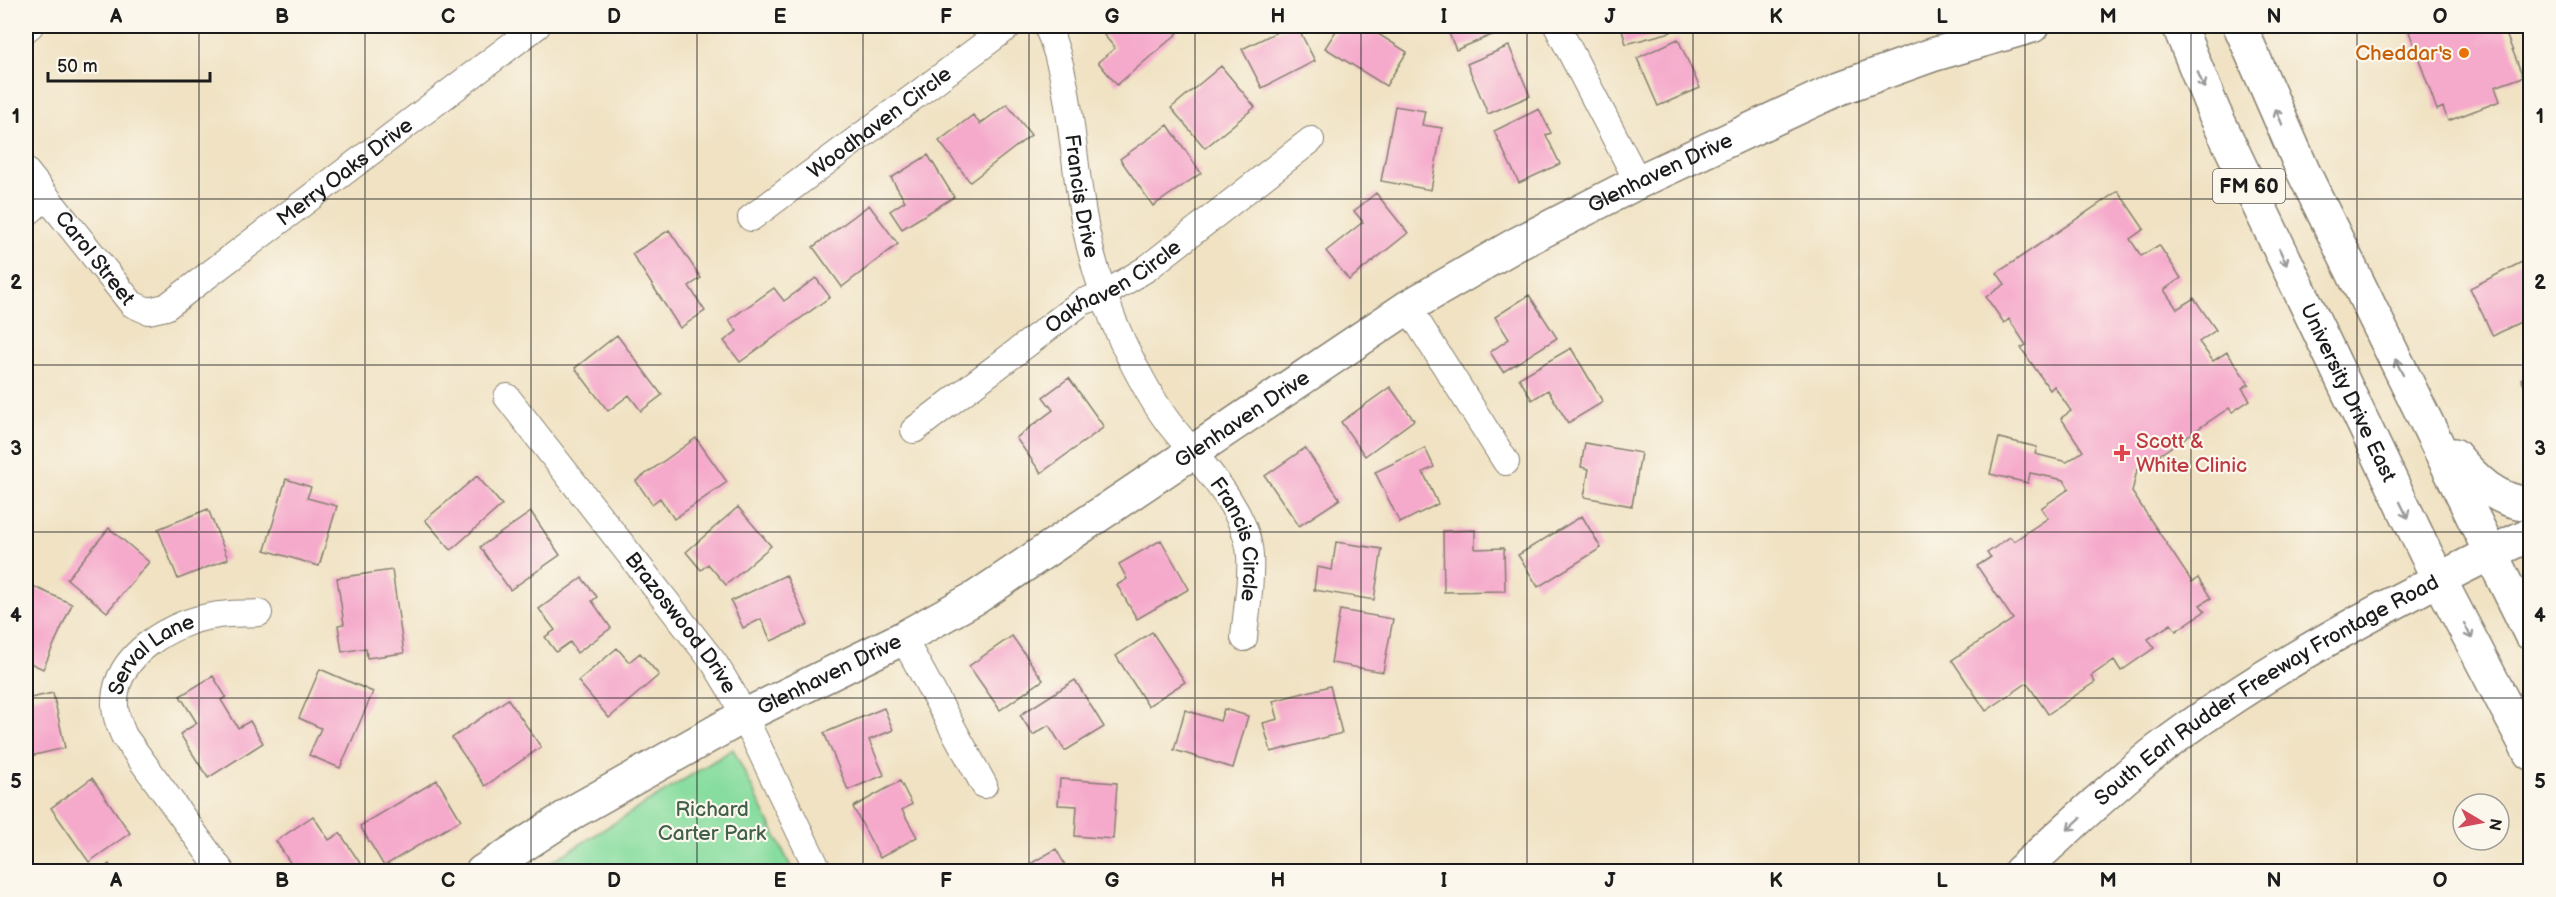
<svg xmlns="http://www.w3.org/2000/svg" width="2556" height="897" font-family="'Balsamiq Sans',sans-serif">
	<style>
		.green { fill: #87dd9f; stroke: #527c5e; stroke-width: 1.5 }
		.building { fill: #f5a9cb }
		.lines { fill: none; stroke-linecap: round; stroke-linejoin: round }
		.street-casing { stroke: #867f70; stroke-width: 28 }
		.secondary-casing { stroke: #867f70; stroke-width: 36 }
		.primary-casing { stroke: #867f70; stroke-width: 36 }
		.street { stroke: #fff; stroke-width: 26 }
		.secondary { stroke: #fff; stroke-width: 33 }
		.primary { stroke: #fff; stroke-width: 33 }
		.oneway { stroke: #999 }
		.grid { fill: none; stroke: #1c1c1c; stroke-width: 1.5; stroke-opacity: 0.55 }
		.food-dot { fill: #e8710a; stroke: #fbf7ec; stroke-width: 2 }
		.health-dot { fill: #e0444e; stroke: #fbf7ec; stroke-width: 2 }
		.labels { text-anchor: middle; stroke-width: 4.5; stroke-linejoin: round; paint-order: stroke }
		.shield { fill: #fbf7ec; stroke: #5f5e5a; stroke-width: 1.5 }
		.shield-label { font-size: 20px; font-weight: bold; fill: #1c1c1c }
		.food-label { font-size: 21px; fill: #c56008; stroke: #fbf7ec; text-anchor: end }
		.street-label { font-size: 21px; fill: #1c1c1c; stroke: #fbf7ec }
		.health-label { font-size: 21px; fill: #be3a42; stroke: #fbf7ec; text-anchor: start }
		.park-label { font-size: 21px; fill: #41604a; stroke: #fbf7ec }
		.neatline { fill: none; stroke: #1c1c1c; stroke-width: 2 }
		.grid-label { font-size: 20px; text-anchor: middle; font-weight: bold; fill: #1c1c1c }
	</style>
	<rect width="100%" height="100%" fill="#fbf7ec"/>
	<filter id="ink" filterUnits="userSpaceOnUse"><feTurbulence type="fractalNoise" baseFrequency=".0167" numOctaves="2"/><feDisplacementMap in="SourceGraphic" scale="12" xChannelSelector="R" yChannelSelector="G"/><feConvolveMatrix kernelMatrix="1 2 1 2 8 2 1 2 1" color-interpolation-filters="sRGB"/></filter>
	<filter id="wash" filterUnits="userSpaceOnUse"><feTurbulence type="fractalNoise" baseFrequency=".008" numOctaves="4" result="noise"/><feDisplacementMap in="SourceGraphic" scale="24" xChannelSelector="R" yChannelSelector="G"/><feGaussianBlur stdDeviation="1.35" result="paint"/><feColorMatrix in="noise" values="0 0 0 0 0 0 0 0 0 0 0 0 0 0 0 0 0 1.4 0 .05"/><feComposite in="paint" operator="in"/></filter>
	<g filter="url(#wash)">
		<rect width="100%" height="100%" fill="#f0e2c3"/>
		<path class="green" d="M733,749l60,122h-256z"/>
		<g id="blocks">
			<path class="building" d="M1103,26h69l6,7 -61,52 -19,-23 17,-14 -16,-19z
				M1289,26h8l18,35 -53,27 -20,-39z
				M1339,26h40l-4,6 32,20 -21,34 -61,-38z
				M1446,26h50l3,6 -43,18z
				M1621,26h48l2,6 -45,12z
				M2407,26h96l20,51 -28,10 5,14 -52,20 -5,-14 -6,3z
				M1678,39l22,49 -42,18 -21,-48z
				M1509,46l21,50 -42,18 -21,-50z
				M1221,66l34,41 -50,41 -34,-40z
				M1007,104l24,31 -61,47 -31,-41 34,-26 7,9z
				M1395,106l30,5 -3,14 20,3 -11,62 -50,-9z
				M1539,109l12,24 -5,2 14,29 -41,19 -25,-52z
				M1168,125l33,48 -48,33 -33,-47z
				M928,155l26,42 -52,32 -12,-18 15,-10 -14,-23z
				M2118,191l26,38 -14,10 11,17 18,-11 22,33 -17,12 13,19 17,-11 22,32 -17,12 14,19 14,-9 22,32 -7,4 8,12 -18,12 -3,-4 -92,62 -5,22 60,90 6,-4 13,20 -11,7 5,6 -29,20 -5,-7 -23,15 6,9 -33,23 -7,-11 -23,16 4,6 -47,32 -21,-31 -41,28 -34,-51 61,-41 -36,-53 14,-9 -4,-4 23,-16 4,4 34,-23 -7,-10 28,-19 -5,-9 -34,-7 -2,10 -38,-9 9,-36 38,9 -2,7 32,8 16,-11 -22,-33 10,-7 -17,-25 -4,4 -29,-42 5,-3 -17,-26 -5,4 -18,-26 19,-13 -8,-11z
				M1376,193l32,40 -59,47 -23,-29 37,-29 -9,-11z
				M869,205l29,39 -56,43 -29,-40z
				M669,230l32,48 -12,8 16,25 -25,17 -48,-74z
				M2530,258v59l-37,19 -23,-48z
				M816,278l14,19 -90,65 -16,-21 13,-10 -8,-11 45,-32 10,13z
				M1529,295l28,43 -54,34 -13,-20 19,-13 -14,-22z
				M617,335l45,60 -21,16 -12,-16 -21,16 -33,-43z
				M1571,348l32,54 -35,21 -20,-33 -16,10 -13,-22z
				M2530,374v23l-9,-18z
				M1069,378l35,49 -63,46 -25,-35 37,-28 -10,-13z
				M1390,387l24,33 -49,36 -24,-34z
				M696,438l31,44 -53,37 -14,-21 -8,6 -16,-23z
				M1585,443l56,10 -9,53 -48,-9 5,-28 -8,-2z
				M1305,448l35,51 -41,27 -34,-50z
				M1425,448l9,19 -11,5 15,32 -38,19 -25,-51z
				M477,476l25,29 -51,45 -26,-30z
				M286,479l25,8 -4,11 30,8 -18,60 -54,-16z
				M738,507l33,39 -45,39 -18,-21 -7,6 -15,-18z
				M208,509l20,50 -50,20 -20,-50z
				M531,512l29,43 -50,35 -30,-43z
				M1582,516l19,32 -63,39 -20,-32z
				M109,528l40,34 -42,50 -40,-33z
				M1475,530v19l29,-1 1,43 -61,1 -1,-61z
				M1161,540l28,49 -52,30 -20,-34 10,-6 -8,-15z
				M1336,542l46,7 -8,51 -60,-10 3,-23 15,3z
				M392,570l12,83 -37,5 -1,-10 -24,4 -4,-27 6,-1 -7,-46z
				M786,575l22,50 -37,16 -10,-22 -18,9 -12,-27z
				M582,578l15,19 -5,4 19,27 -34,25 -7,-11 -14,10 -11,-15 10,-7 -16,-21z
				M26,583l46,21 -29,65 -17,-8z
				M1340,610l53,9 -10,53 -52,-9z
				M1152,632l33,50 -37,24 -32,-50z
				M1012,636l31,44 -43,30 -31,-44z
				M617,648l12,14 11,-9 19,22 -50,43 -31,-37z
				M320,669l53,23 -33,76 -31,-13 12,-27 -22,-10z
				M213,676l13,21 -5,3 17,28 12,-7 13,22 -55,35 -28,-44 17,-11 -17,-27z
				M1075,680l29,47 -39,24 -16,-26 -16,10 -13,-20z
				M1330,686l12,47 -71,19 -8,-29 15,-4 -5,-18z
				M53,693l12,55 -39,9v-58z
				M508,699l33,48 -56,39 -33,-48z
				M884,708l9,22 -24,10 15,35 -36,15 -24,-57z
				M1224,709l24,7 -15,52 -59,-18 11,-40 35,11z
				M92,778l38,55 -41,29 -38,-54z
				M1060,779l57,4 -4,56 -38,-3 2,-30 -19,-1z
				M437,780l24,40 -77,46 -24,-40z
				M900,781l12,23 -10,6 15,27 -37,21 -27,-51z
				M313,816l16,24 11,-7 26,39h-70l-20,-31z
				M1056,849l13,23h-53z
				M109,864l5,8h-16z"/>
		</g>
	</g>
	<g filter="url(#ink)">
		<use href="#blocks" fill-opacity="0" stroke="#867f70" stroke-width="1.5"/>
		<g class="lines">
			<g class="street-casing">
				<g id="street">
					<path id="s1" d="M1047,26c23,52 24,113 33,169 7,50 22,102 43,148 13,27 28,56 45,79 28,36 80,87 82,134 2,27 -4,56 -6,82"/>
					<path d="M1557,26l81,156"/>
					<path d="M26,29l4,-3"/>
					<path id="s2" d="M26,171l106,133 16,7 18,-4 371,-281"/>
					<path d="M26,214l19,-16"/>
					<path id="s3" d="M751,218l258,-192"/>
					<path d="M1408,307l98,155"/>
					<path id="s4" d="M507,397l208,267 17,28 87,180"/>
					<path id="s5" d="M914,430l168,-128 23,-8 41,-25 165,-129"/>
					<path d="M903,638l81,147"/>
					<path id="s6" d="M222,872l-98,-136c-5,-12 -10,-23 -9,-36 2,-46 57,-78 98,-84 14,-3 31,-2 46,-3"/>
				</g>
			</g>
			<g class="secondary-casing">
				<g id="secondary">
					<path id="s7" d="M482,872l95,-62 167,-94 159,-78 74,-41 431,-290 107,-62 123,-63 202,-94 92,-33 100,-29"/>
					<path id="s8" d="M2020,872c45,-41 89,-83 137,-121 109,-84 249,-157 373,-217"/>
				</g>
			</g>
			<g class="primary-casing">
				<g id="primary">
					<path id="s9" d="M2179,26l35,86 212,442 104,199"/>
					<path d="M2240,26l63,145 227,462"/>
					<path d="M2454,455c22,26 42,46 76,49"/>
				</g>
			</g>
			<use href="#street" class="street"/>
			<use href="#secondary" class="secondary"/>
			<use href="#primary" class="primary"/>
		</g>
		<defs><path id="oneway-shaft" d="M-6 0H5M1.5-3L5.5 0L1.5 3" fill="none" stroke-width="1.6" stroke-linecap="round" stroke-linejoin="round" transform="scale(1.5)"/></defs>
		<g class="oneway">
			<use href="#oneway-shaft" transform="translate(2201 80) rotate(68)"/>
			<use href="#oneway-shaft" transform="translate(2279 117) rotate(-113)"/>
			<use href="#oneway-shaft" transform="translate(2283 257) rotate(65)"/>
			<use href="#oneway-shaft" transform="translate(2399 367) rotate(-116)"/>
			<use href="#oneway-shaft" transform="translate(2404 510) rotate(64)"/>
			<use href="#oneway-shaft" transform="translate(2468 631) rotate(63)"/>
			<use href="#oneway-shaft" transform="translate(2074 824) rotate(138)"/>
		</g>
	</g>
	<path class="grid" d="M199,26v846M365,26v846M531,26v846M697,26v846M863,26v846M1029,26v846M1195,26v846M1361,26v846M1527,26v846M1693,26v846M1859,26v846M2025,26v846M2191,26v846M2357,26v846M26,199h2504M26,365h2504M26,532h2504M26,698h2504"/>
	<circle class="food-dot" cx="2464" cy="53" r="6"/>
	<path class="health-dot" d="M2119 444h6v6h6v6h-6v6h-6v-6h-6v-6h6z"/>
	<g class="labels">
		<rect class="shield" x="2213" y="169" width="72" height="34" rx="4.5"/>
		<g class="shield-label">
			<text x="2249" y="193">FM 60</text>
		</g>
		<g class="food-label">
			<text x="2452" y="60">Cheddar's</text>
		</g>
		<g class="street-label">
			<text dy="7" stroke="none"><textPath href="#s3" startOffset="160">Woodhaven Circle</textPath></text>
			<text dy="7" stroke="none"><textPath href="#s2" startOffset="430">Merry Oaks Drive</textPath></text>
			<text dy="7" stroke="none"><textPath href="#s7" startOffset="1372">Glenhaven Drive</textPath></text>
			<text dy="7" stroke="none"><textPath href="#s1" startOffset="174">Francis Drive</textPath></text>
			<text dy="7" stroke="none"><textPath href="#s2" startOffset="111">Carol Street</textPath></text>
			<text dy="7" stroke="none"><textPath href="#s5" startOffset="246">Oakhaven Circle</textPath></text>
			<text dy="7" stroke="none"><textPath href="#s9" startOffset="404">University Drive East</textPath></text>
			<text dy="7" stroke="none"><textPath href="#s7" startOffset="886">Glenhaven Drive</textPath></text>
			<text dy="7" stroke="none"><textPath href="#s1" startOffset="558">Francis Circle</textPath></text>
			<text dy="7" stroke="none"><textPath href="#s4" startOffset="285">Brazoswood Drive</textPath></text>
			<text dy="7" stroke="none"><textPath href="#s6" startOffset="267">Serval Lane</textPath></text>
			<text dy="7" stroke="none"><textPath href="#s7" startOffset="400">Glenhaven Drive</textPath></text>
			<text dy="7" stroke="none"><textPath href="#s8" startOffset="308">South Earl Rudder Freeway Frontage Road</textPath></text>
		</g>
		<g class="health-label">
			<text x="2136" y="448">Scott &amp;<tspan x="2136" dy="24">White Clinic</tspan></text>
		</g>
		<g class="park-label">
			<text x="712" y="816">Richard<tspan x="712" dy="24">Carter Park</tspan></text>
		</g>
	</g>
	<rect width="2556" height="897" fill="none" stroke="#fbf7ec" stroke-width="66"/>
	<g transform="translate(2481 822) rotate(100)"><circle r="28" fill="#fbf7ec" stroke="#a29f99" stroke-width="1.5"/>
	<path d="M0-4.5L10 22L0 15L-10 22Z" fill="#d1495b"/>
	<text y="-9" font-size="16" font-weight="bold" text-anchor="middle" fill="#1c1c1c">N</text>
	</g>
	<path d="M48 72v9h162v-9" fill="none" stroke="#1c1c1c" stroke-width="3"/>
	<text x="57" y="72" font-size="18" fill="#1c1c1c" stroke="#fbf7ec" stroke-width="4.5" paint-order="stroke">50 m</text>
	<rect x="33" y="33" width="2490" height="831" class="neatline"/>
	<g class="grid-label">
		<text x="116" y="23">A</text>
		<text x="282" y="23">B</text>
		<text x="448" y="23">C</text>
		<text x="614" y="23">D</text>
		<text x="780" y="23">E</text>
		<text x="946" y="23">F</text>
		<text x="1112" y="23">G</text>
		<text x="1278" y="23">H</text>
		<text x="1444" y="23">I</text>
		<text x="1610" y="23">J</text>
		<text x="1776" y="23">K</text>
		<text x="1942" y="23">L</text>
		<text x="2108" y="23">M</text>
		<text x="2274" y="23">N</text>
		<text x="2440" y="23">O</text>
		<text x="16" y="123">1</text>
		<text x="2540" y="123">1</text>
		<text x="16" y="289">2</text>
		<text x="2540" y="289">2</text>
		<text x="16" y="455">3</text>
		<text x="2540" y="455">3</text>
		<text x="16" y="622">4</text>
		<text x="2540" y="622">4</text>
		<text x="16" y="788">5</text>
		<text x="2540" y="788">5</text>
		<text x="116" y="887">A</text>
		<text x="282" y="887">B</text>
		<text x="448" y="887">C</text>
		<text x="614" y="887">D</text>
		<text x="780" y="887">E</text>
		<text x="946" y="887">F</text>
		<text x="1112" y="887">G</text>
		<text x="1278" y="887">H</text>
		<text x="1444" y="887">I</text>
		<text x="1610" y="887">J</text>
		<text x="1776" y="887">K</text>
		<text x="1942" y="887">L</text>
		<text x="2108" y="887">M</text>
		<text x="2274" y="887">N</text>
		<text x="2440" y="887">O</text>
	</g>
</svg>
